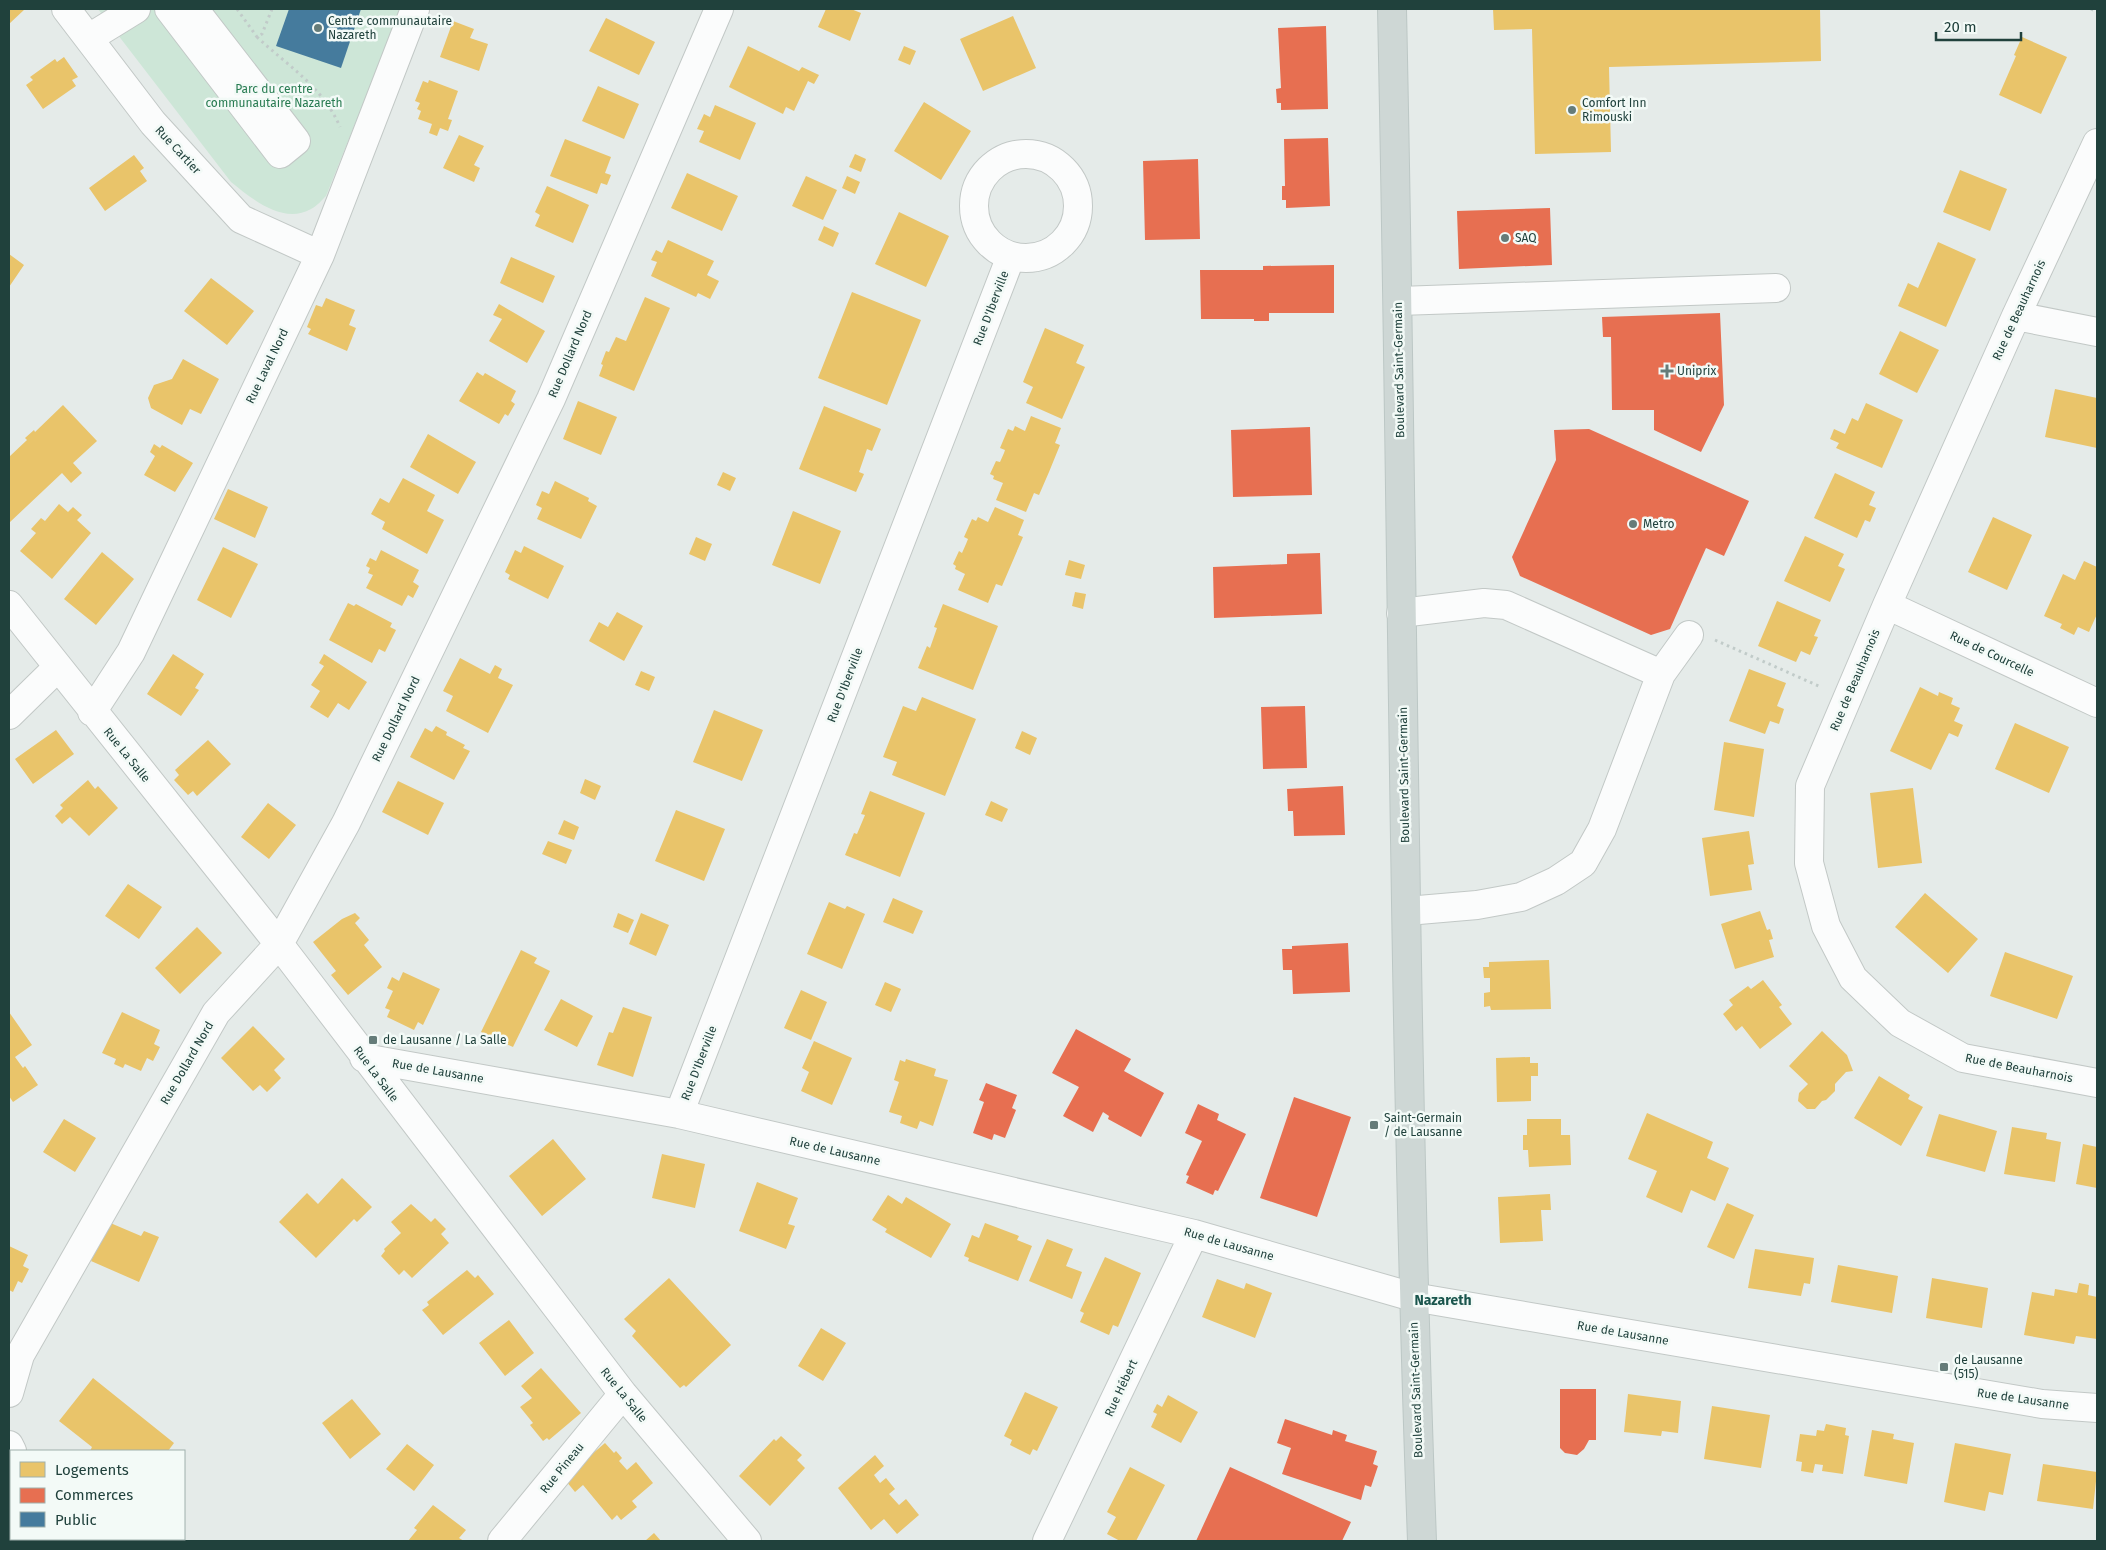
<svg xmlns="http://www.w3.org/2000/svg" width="2106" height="1550" font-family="'Fira Sans',sans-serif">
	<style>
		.green { fill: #cde6d7 }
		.homes { fill: #e9c46a }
		.shops { fill: #e76f51 }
		.public { fill: #457b9d }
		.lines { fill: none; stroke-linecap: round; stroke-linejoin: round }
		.minor-casing { stroke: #c2c8c6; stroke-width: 30 }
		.major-casing { stroke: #bcc7c5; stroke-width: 30 }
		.path { stroke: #c1cbc9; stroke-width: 3; stroke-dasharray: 2.5 4; stroke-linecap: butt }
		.minor { stroke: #fbfcfc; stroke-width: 28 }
		.major { stroke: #ced7d5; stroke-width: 28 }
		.poi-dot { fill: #657c79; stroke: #f3faf7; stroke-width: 2 }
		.labels { text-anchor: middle; stroke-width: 5; stroke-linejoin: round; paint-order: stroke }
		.poi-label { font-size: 12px; fill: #20413c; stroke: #f3faf7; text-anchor: start }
		.park-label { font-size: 12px; fill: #277b51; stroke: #f3faf7 }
		.street-label { font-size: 12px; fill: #20413c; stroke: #f3faf7 }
		.neighbourhood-label { font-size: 14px; font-weight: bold; fill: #1a554d; stroke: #f3faf7 }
	</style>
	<rect width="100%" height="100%" fill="#e5ebe9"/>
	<path class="green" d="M98,9h303l-75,187c-4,4 -9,10 -15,13 -28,16 -59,-10 -80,-27z
		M12,1539h43l3,2h-47z"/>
	<path class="homes" d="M9,9h16l-16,15z
		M826,9h25l10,4 -11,28 -32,-14z
		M1493,9h327l1,52 -212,6 2,85 -76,2 -3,-125 -38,1z
		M1013,16l23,52 -53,23 -23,-52z
		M606,18l49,24 -16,33 -50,-24z
		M453,21l21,8 -4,9 18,6 -9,27 -39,-14z
		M2022,37l45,20 -26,57 -42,-19 17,-39 -2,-1z
		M748,46l51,25 3,-4 17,8 -5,9 -6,-3 -14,30 -8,-4 -3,7 -54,-27z
		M904,46l12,5 -6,14 -12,-5z
		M64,57l14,20 -6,3 4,6 -33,23 -17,-24 7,-5 -3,-3 25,-18 2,3z
		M429,80l29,11 -10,28 4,1 -4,11 -8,-3 -3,8 -8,-3 3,-9 -14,-5 3,-8 -4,-2 3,-6 -5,-2 8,-20 5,2z
		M598,86l41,18 -15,35 -42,-18z
		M924,102l47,29 -30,49 -47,-29z
		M715,105l41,18 -16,37 -41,-18 5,-11 -7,-2 7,-15 6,3z
		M459,135l25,11 -10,19 6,3 -6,14 -31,-14z
		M565,139l46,18 -6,16 6,2 -4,10 -6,-2 -4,11 -47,-18z
		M855,154l11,5 -5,13 -12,-5z
		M134,155l10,13 -4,3 7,10 -42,30 -16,-23z
		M1960,170l47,19 -17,42 -47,-19z
		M687,173l51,23 -16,35 -51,-23z
		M806,176l31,14 -14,30 -31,-14z
		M847,176l13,6 -5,12 -13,-6z
		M547,186l42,19 -16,38 -38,-17 5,-11 -5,-3z
		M899,212l50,24 -23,51 -51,-23z
		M824,226l15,7 -6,14 -15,-7z
		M668,240l46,21 -7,14 12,6 -9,18 -12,-6 -2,4 -45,-21 6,-14 -6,-2 5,-10 6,3z
		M1938,242l38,17 -30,68 -48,-21 10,-23 10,5z
		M9,254l15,11 -15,22z
		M511,257l44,19 -12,27 -43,-20z
		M211,278l43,33 -27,34 -43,-34z
		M852,292l69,28 -34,85 -69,-27z
		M645,297l25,11 -36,83 -35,-15 4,-11 -2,-1 5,-13 3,1 7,-15 10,4z
		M326,298l29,12 -6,15 7,3 -9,23 -39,-17 3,-5 -4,-2 9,-22 6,2z
		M499,304l46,27 -18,32 -38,-22 13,-22 -9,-4z
		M1045,328l39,17 -8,18 9,4 -23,52 -36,-16 7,-16 -10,-5z
		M1900,331l39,19 -22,43 -38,-19z
		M183,359l36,20 -18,35 -11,-5 -8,16 -31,-17 -3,-10 6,-13 18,-6z
		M477,372l6,4 2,-3 31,18 -5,10 4,3 -7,12 -3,-2 -6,10 -40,-23z
		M2055,389l42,9v50l-52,-11z
		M578,401l39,16 -16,38 -38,-16z
		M1866,403l37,17 -21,48 -46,-20 3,-5 -9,-4 4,-10 11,5 7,-16 6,3z
		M63,405l34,36 -24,22 9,10 -11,10 -9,-10 -53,50v-66l18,-17 -2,-2 9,-8 1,2z
		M824,406l57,23 -9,22 -5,-2 -8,23 5,2 -8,18 -57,-23z
		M1031,416l30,12 -6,15 5,2 -11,27 -10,23 -5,-2 -8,19 -30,-12 7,-17 -10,-4 1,-3 -4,-2 6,-13 4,1 4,-9 1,-3 -5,-2 8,-19 5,2 2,-5 10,5z
		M428,434l48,28 -18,32 -48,-27z
		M154,444l6,4 2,-3 31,18 -18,29 -31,-17 11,-19 -5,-4z
		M723,472l13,6 -6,13 -13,-6z
		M1835,473l40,19 -6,13 7,3 -6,14 -5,-2 -8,18 -43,-20z
		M403,478l32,17 -8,16 17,9 -17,34 -45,-25 3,-7 -14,-8 9,-16 9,5z
		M555,481l34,17 -1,3 9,5 -16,33 -44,-20 5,-11 -6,-3 6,-14 7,3z
		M228,489l40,18 -13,31 -41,-19z
		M59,504l9,8 5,-5 9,8 -5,5 14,13 -39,46 -32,-28 16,-18 -5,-4 10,-11 4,3z
		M995,507l29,13 -6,15 5,2 -21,49 -6,-2 -8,19 -30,-13 7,-16 -10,-5 1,-3 -3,-2 6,-13 3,2 4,-9 2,-5 -4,-2 8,-18 4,2 2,-4 10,5z
		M793,511l48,20 -21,53 -48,-19z
		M1993,517l39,18 -25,55 -39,-18z
		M1805,536l39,18 -6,12 7,3 -15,33 -46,-21z
		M696,537l16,7 -7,17 -16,-7z
		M524,546l40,20 -16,33 -40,-20 2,-4 -5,-3 10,-22 6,3z
		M223,547l35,17 -27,54 -34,-18z
		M381,550l38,20 -6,12 6,4 -6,12 -5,-3 -6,11 -36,-18 7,-13 -5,-2 2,-5 -4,-2 4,-8 6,3z
		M102,552l32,27 -38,46 -32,-26z
		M1069,560l16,5 -4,14 -16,-4z
		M2084,561l13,6v47l-8,18 -11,-5 -4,8 -14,-7 2,-4 -18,-8 19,-42 12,6z
		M1075,592l11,2 -3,15 -11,-3z
		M1777,601l44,19 -7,16 4,1 -8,18 -9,-4 -5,11 -38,-16z
		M348,603l6,3 2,-2 36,19 -2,4 6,3 -11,22 -6,-3 -7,14 -43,-23z
		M943,604l55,22 -25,64 -55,-22 9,-22 3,2 7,-20 -3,-1z
		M617,612l26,14 -19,35 -35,-20 10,-19 9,5z
		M173,654l31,20 -9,14 4,2 -18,26 -34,-22z
		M324,654l43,28 -18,28 -11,-7 -10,15 -18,-11 10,-16 -9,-6 13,-19 -5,-3z
		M460,658l30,16 5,-9 7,4 -4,9 15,7 -25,48 -42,-22 7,-15 -10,-5z
		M1749,669l37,14 -9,23 7,3 -5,15 -9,-3 -5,13 -36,-13z
		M641,671l14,6 -6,14 -14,-6z
		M1920,687l18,9 1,-4 14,6 -2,6 9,4 -6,13 9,4 -5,12 -9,-4 -18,37 -41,-19z
		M922,697l54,22 -31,77 -53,-21 5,-13 -14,-5 20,-51 13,5z
		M714,710l49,20 -21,51 -49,-19z
		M2015,723l54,24 -20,46 -54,-24z
		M436,726l11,6 -1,3 19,10 -2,3 7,3 -16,29 -44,-23 15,-29 7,4z
		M56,730l18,24 -41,30 -18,-25z
		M1022,731l15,7 -7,17 -15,-7z
		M208,740l23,24 -34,32 -4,-5 -5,4 -14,-15 5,-5 -4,-5z
		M1724,742l40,7 -10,68 -40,-7z
		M585,779l16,7 -6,14 -15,-7z
		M88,780l7,9 3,-3 20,22 -29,28 -19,-19 -8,7 -7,-8 8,-8 -3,-3z
		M398,781l46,22 -16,32 -46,-23z
		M1913,788l9,75 -44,5 -8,-75z
		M870,791l55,22 -25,64 -55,-22 9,-22 3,1 8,-19 -4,-1z
		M991,801l17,8 -6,13 -17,-7z
		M268,803l28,22 -27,34 -28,-22z
		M676,810l49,19 -21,52 -49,-20z
		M564,820l15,7 -5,13 -16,-6z
		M1749,831l5,33 -6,1 4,25 -42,6 -8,-58z
		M548,841l24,9 -6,14 -24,-10z
		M128,884l34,23 -23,32 -34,-23z
		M1925,893l53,46 -30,34 -53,-46z
		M893,898l30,13 -10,23 -30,-12z
		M829,902l16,7 2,-3 18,8 -23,55 -35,-15z
		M1760,911l7,19 3,-1 3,10 -4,1 5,17 -39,12 -14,-45z
		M355,913l5,5 -5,5 14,17 -5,5 18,22 -34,28 -17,-20 5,-4 -23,-29 29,-23z
		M618,913l16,7 -6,13 -15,-6z
		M641,913l28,12 -13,31 -27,-12z
		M197,927l25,26 -42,41 -25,-26z
		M521,950l16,8 -3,5 16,8 -37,76 -11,-5 -2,3 -11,-5 1,-3 -9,-5z
		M2005,952l68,24 -16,43 -67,-23z
		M1549,960l2,49 -60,1 -1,-4 -6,1v-14l6,-1v-14h-6l-1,-11h6v-5z
		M403,972l37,17 -17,36 -5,-3 -4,8 -27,-13 3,-7 -5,-2 8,-17 -6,-3 5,-11 7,4z
		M1763,980l19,25 -3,2 13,17 -32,25 -18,-23 -6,5 -13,-17 10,-9 -4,-5 19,-14 3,3z
		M885,982l16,7 -10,23 -16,-7z
		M801,990l26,12 -16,38 -27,-12z
		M561,999l32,17 -16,31 -33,-17z
		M623,1007l29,10 -19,60 -36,-12 12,-33 4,1z
		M9,1012l23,33 -17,12 8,11 2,-2 13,19 -25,17 -4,-6z
		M122,1012l38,18 -6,14 6,3 -7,14 -6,-3 -6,13 -16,-7 -2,4 -9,-4 2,-5 -14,-6z
		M253,1026l32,33 -11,11 7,8 -14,14 -7,-7 -7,6 -32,-33z
		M1822,1031l25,24 6,16 -7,1 -11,12v7l-9,9 -4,1 -7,8h-8l-9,-8 1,-8 9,-9 -19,-18z
		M814,1041l38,17 -20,47 -31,-14 8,-19 -7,-4z
		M1530,1057v6h8v13h-7v25l-34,1 -1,-44z
		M906,1059l30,10 -2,7 14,4 -15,46 -13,-5 -3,8 -17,-6 2,-7 -13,-4 10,-30 -5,-2 6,-20 5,2z
		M1879,1076l31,19 -2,4 15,8 -22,39 -47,-28z
		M1647,1113l66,29 -6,16 22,10 -14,33 -24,-11 -9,23 -36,-16 11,-26 -29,-12z
		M1939,1114l58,17 -12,41 -59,-16z
		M64,1119l32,19 -21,34 -32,-20z
		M1527,1119h34v16h9l1,30 -42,2 -1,-17h-5v-15h4z
		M2012,1127l35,6 -1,6 15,3 -6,40 -51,-8z
		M553,1139l33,40 -44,37 -33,-40z
		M2083,1144l14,3v41l-21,-4z
		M662,1154l43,10 -10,44 -43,-10z
		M342,1178l30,29 -15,15 -3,-3 -38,39 -37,-36 28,-29 11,11z
		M757,1182l41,16 -10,26 7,2 -9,23 -47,-18z
		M1550,1194l1,16h-10l2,31 -43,2 -2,-46z
		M888,1195l14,9 4,-7 45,27 -20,34 -46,-26 2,-3 -15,-9z
		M1727,1203l27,12 -20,44 -27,-12z
		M411,1204l20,18 4,-4 11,11 -5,5 8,9 -37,35 -8,-8 -5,5 -18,-19 4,-5 -1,-2 17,-16 -10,-11z
		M108,1222l33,14 3,-5 15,6 -20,45 -48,-21z
		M985,1223l34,13 -2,4 15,6 -14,35 -50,-20 1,-3 -5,-2 8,-21 7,3z
		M1047,1239l26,10 -7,17 16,6 -10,27 -43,-18z
		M9,1246l19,9 -5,11 6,3 -7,14 -4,-2 -5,11 -4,-2z
		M1755,1249l59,9 -4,26 -6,-1 -3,13 -53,-8z
		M1105,1257l36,16 -23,54 -5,-2 -4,10 -29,-13 4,-9 -4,-2z
		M1838,1265l60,11 -6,37 -61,-11z
		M467,1270l8,8 3,-3 16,19 -51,41 -21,-25 7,-5 -2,-3z
		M669,1278l62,67 -45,42 -2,-2 -4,3 -48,-52 4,-5 -12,-12z
		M1932,1278l56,10 -6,40 -56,-10z
		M1217,1279l27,10 2,-6 26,10 -17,45 -53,-21z
		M2079,1283l10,2 -1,10 9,2v42l-21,-3 -2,8 -50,-9 8,-43 22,4 1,-7 22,4z
		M509,1320l25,33 -29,23 -26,-33z
		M821,1328l25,15 -23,38 -25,-15z
		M541,1368l40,45 -32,27 -2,-2 -4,3 -13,-16 3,-2 -13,-16 12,-9 -11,-12z
		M93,1378l81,65 -6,8h-78l2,-4 -33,-26z
		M1025,1392l33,15 -21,44 -4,-2 -3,6 -20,-10 2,-5 -8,-4z
		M1628,1394l53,7 -3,32 -16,-2 -1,5 -37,-4z
		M1168,1395l30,17 -17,31 -30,-16 6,-13 -4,-2 4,-8 5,3z
		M352,1399l29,35 -31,25 -28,-36z
		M1712,1406l58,9 -9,53 -57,-9z
		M1826,1424l20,4 -1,7 4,1 -6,38 -21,-3 1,-6 -8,-1 -2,9 -12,-2 1,-9 -6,-1 4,-27 16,2 1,-6 7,1z
		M1872,1430l22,4 -1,5 21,4 -7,41 -43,-8z
		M781,1436l21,19 -5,5 8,8 -35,38 -31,-30 35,-37 2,2z
		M605,1443l9,10 2,-2 6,7 -3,3 8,9 9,-8 17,21 -21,18 5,6 -16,13 -4,-5 -5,5 -29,-35 -8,7 -9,-11 4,-8z
		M1955,1443l56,11 -8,41 -14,-3 -4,19 -41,-9z
		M407,1444l27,21 -20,26 -28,-22z
		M875,1455l9,11 -10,9 6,8 6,-5 9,11 -6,5 10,11 7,-6 13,16 -22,19 -13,-15 -13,11 -33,-42z
		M2043,1464l54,8 -4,37 -56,-8z
		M1130,1467l35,18 -29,56h-16l-13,-7 9,-17 -9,-5z
		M433,1505l33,25 -7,8 5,3h-56l9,-11 -3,-2z
		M654,1533l7,8h-16z"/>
	<path class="shops" d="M1326,26l2,83 -47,1v-7h-4l-1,-14 5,-1 -3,-60z
		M1328,138l2,68 -44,2v-8h-4v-14h3l-1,-47z
		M1198,159l2,80 -55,1 -2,-79z
		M1550,208l2,57 -93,4 -2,-58z
		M1334,265v48h-65v8h-15v-2h-53l-1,-49h63v-4z
		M1720,313l4,92 -23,47 -47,-22v-20h-42l-1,-73h-8l-1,-20z
		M1310,427l2,68 -79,2 -2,-67z
		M1589,429l160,72 -25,55 -18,-8 -36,81 -19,6 -131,-59 -8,-19 44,-97 -2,-30z
		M1320,553l2,61 -108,4 -1,-51 74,-3v-10z
		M1305,706l2,62 -44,1 -2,-62z
		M1343,786l2,49 -51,1 -1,-25h-5l-1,-22z
		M1348,943l2,49 -57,2 -1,-24h-9l-1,-21h10v-3z
		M1076,1029l55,30 -7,12 40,22 -23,44 -33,-18 1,-3 -6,-4 -10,20 -30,-16 16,-29 -27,-14z
		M986,1083l31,12 -5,13 4,2 -11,28 -11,-4 -2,6 -19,-7 11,-31 -5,-2z
		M1294,1097l57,20 -34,100 -57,-19z
		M1198,1104l21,10 -2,6 29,14 -28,57 -3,-1 -2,5 -27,-12 3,-7 -3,-1 16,-34 -17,-8z
		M1560,1389h36v51h-7l-5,9 -7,6 -12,-2 -5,-5z
		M1285,1419l47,16 1,-5 14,5 -2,6 32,10 -4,13 5,2 -7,21 -6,-2 -4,15 -79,-26 9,-26 -14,-5z
		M1230,1467l121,55 -9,19h-146z"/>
	<path class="public" d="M289,9h72l-20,59 -65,-22z"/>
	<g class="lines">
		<g class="minor-casing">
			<path id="minor" d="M66,9l87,114 88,96 79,36
				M169,9l111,145 16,-13 -102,-132
				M89,38l47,-29
				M2097,143l-81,173 -129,289 -77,181 -1,77 17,63 27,52 47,45 63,35 134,25
				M974 206a52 52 0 1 1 104 0a52 52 0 1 1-104 0Z
				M1399,301l377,-13
				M2016,316l81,16
				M9,605l270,339 344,450 124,147
				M1887,605l210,98
				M1401,613l83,-10 22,2 155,69 -59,155 -19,34 -27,18 -35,16 -44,8 -70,6
				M1661,674l28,-39
				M92,712l39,-60 189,-397 95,-246
				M9,715l49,-48
				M364,1058l315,56 515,120 219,63 629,107 55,4
				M679,1114l332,-858
				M9,1393l11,-38 196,-342 63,-69 67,-121 205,-424 168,-390
				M9,1445l3,6
				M97,1539l3,2
				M502,1541l121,-147
				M1047,1541l147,-307"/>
		</g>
		<g class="major-casing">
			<path id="major" d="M1392,9c11,511 11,1022 30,1532"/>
		</g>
		<path class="path" d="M237,9l20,28 -1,1
			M272,9l-10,25 -5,3c31,29 66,50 83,90
			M2091,9l6,3
			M1715,640l106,47"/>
		<use href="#minor" class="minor"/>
		<use href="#major" class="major"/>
	</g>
	<g class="poi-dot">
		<circle cx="318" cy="28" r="5"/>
		<circle cx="1572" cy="110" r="5"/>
		<circle cx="1505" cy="238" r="5"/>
		<path d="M1664.5 363.5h5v5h5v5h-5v5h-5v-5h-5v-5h5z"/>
		<circle cx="1633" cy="524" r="5"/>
		<rect x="368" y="1035" width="10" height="10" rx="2.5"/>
		<rect x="1369" y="1120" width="10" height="10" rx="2.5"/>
		<rect x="1939" y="1362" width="10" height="10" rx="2.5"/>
	</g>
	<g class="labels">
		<g class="poi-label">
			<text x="328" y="25">Centre communautaire<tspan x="328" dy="14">Nazareth</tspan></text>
			<text x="1582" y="107">Comfort Inn<tspan x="1582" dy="14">Rimouski</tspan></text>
			<text x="1515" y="242">SAQ</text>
			<text x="1677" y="375">Uniprix</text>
			<text x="1643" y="528">Metro</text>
			<text x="383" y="1044">de Lausanne / La Salle</text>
			<text x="1384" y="1122">Saint-Germain<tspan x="1384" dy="14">/ de Lausanne</tspan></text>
			<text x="1954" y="1364">de Lausanne<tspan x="1954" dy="14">(515)</tspan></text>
		</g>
		<g class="park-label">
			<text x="274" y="93">Parc du centre<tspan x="274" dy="14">communautaire Nazareth</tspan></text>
		</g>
		<g class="street-label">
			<text transform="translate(178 150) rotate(47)" y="4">Rue Cartier</text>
			<text transform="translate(991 308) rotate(-69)" y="4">Rue D'Iberville</text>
			<text transform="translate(2019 310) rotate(-65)" y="4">Rue de Beauharnois</text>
			<text transform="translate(570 354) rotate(-67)" y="4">Rue Dollard Nord</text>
			<text transform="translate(267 366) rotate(-64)" y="4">Rue Laval Nord</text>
			<text transform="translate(1399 370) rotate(-91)" y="4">Boulevard Saint-Germain</text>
			<text transform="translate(1992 654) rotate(25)" y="4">Rue de Courcelle</text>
			<text transform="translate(1855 680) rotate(-67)" y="4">Rue de Beauharnois</text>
			<text transform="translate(845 685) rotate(-69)" y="4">Rue D'Iberville</text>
			<text transform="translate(396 719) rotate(-64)" y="4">Rue Dollard Nord</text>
			<text transform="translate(127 755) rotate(51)" y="4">Rue La Salle</text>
			<text transform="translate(1404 775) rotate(-91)" y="4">Boulevard Saint-Germain</text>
			<text transform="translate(187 1063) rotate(-60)" y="4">Rue Dollard Nord</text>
			<text transform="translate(699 1063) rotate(-69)" y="4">Rue D'Iberville</text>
			<text transform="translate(2019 1068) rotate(11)" y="4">Rue de Beauharnois</text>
			<text transform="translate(438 1071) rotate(10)" y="4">Rue de Lausanne</text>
			<text transform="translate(376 1074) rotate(53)" y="4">Rue La Salle</text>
			<text transform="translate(835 1151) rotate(13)" y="4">Rue de Lausanne</text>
			<text transform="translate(1229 1244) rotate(16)" y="4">Rue de Lausanne</text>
			<text transform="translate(1623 1333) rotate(10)" y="4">Rue de Lausanne</text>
			<text transform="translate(1121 1388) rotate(-65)" y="4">Rue Hébert</text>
			<text transform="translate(1416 1390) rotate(-92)" y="4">Boulevard Saint-Germain</text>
			<text transform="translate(624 1395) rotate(51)" y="4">Rue La Salle</text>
			<text transform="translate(2023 1399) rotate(8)" y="4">Rue de Lausanne</text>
			<text transform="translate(562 1468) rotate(-51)" y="4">Rue Pineau</text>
		</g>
		<g class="neighbourhood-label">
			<text x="1443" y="1305">Nazareth</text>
		</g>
	</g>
	<rect width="2106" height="1550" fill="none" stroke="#20413c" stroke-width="20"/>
	<rect x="10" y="1450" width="175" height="90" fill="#f3faf7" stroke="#9fb0ac"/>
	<rect x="20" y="1462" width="25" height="15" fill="#e9c46a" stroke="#9fb0ac"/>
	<text x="55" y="1475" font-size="15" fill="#20413c">Logements</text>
	<rect x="20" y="1488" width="25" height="15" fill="#e76f51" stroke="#9fb0ac"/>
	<text x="55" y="1500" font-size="15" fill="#20413c">Commerces</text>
	<rect x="20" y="1512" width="25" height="15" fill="#457b9d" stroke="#9fb0ac"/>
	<text x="55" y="1525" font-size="15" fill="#20413c">Public</text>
	<path d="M1936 32v8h85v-8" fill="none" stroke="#20413c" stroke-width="2.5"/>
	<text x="1944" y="32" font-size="15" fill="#20413c" stroke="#f3faf7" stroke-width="4" paint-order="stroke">20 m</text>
</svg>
